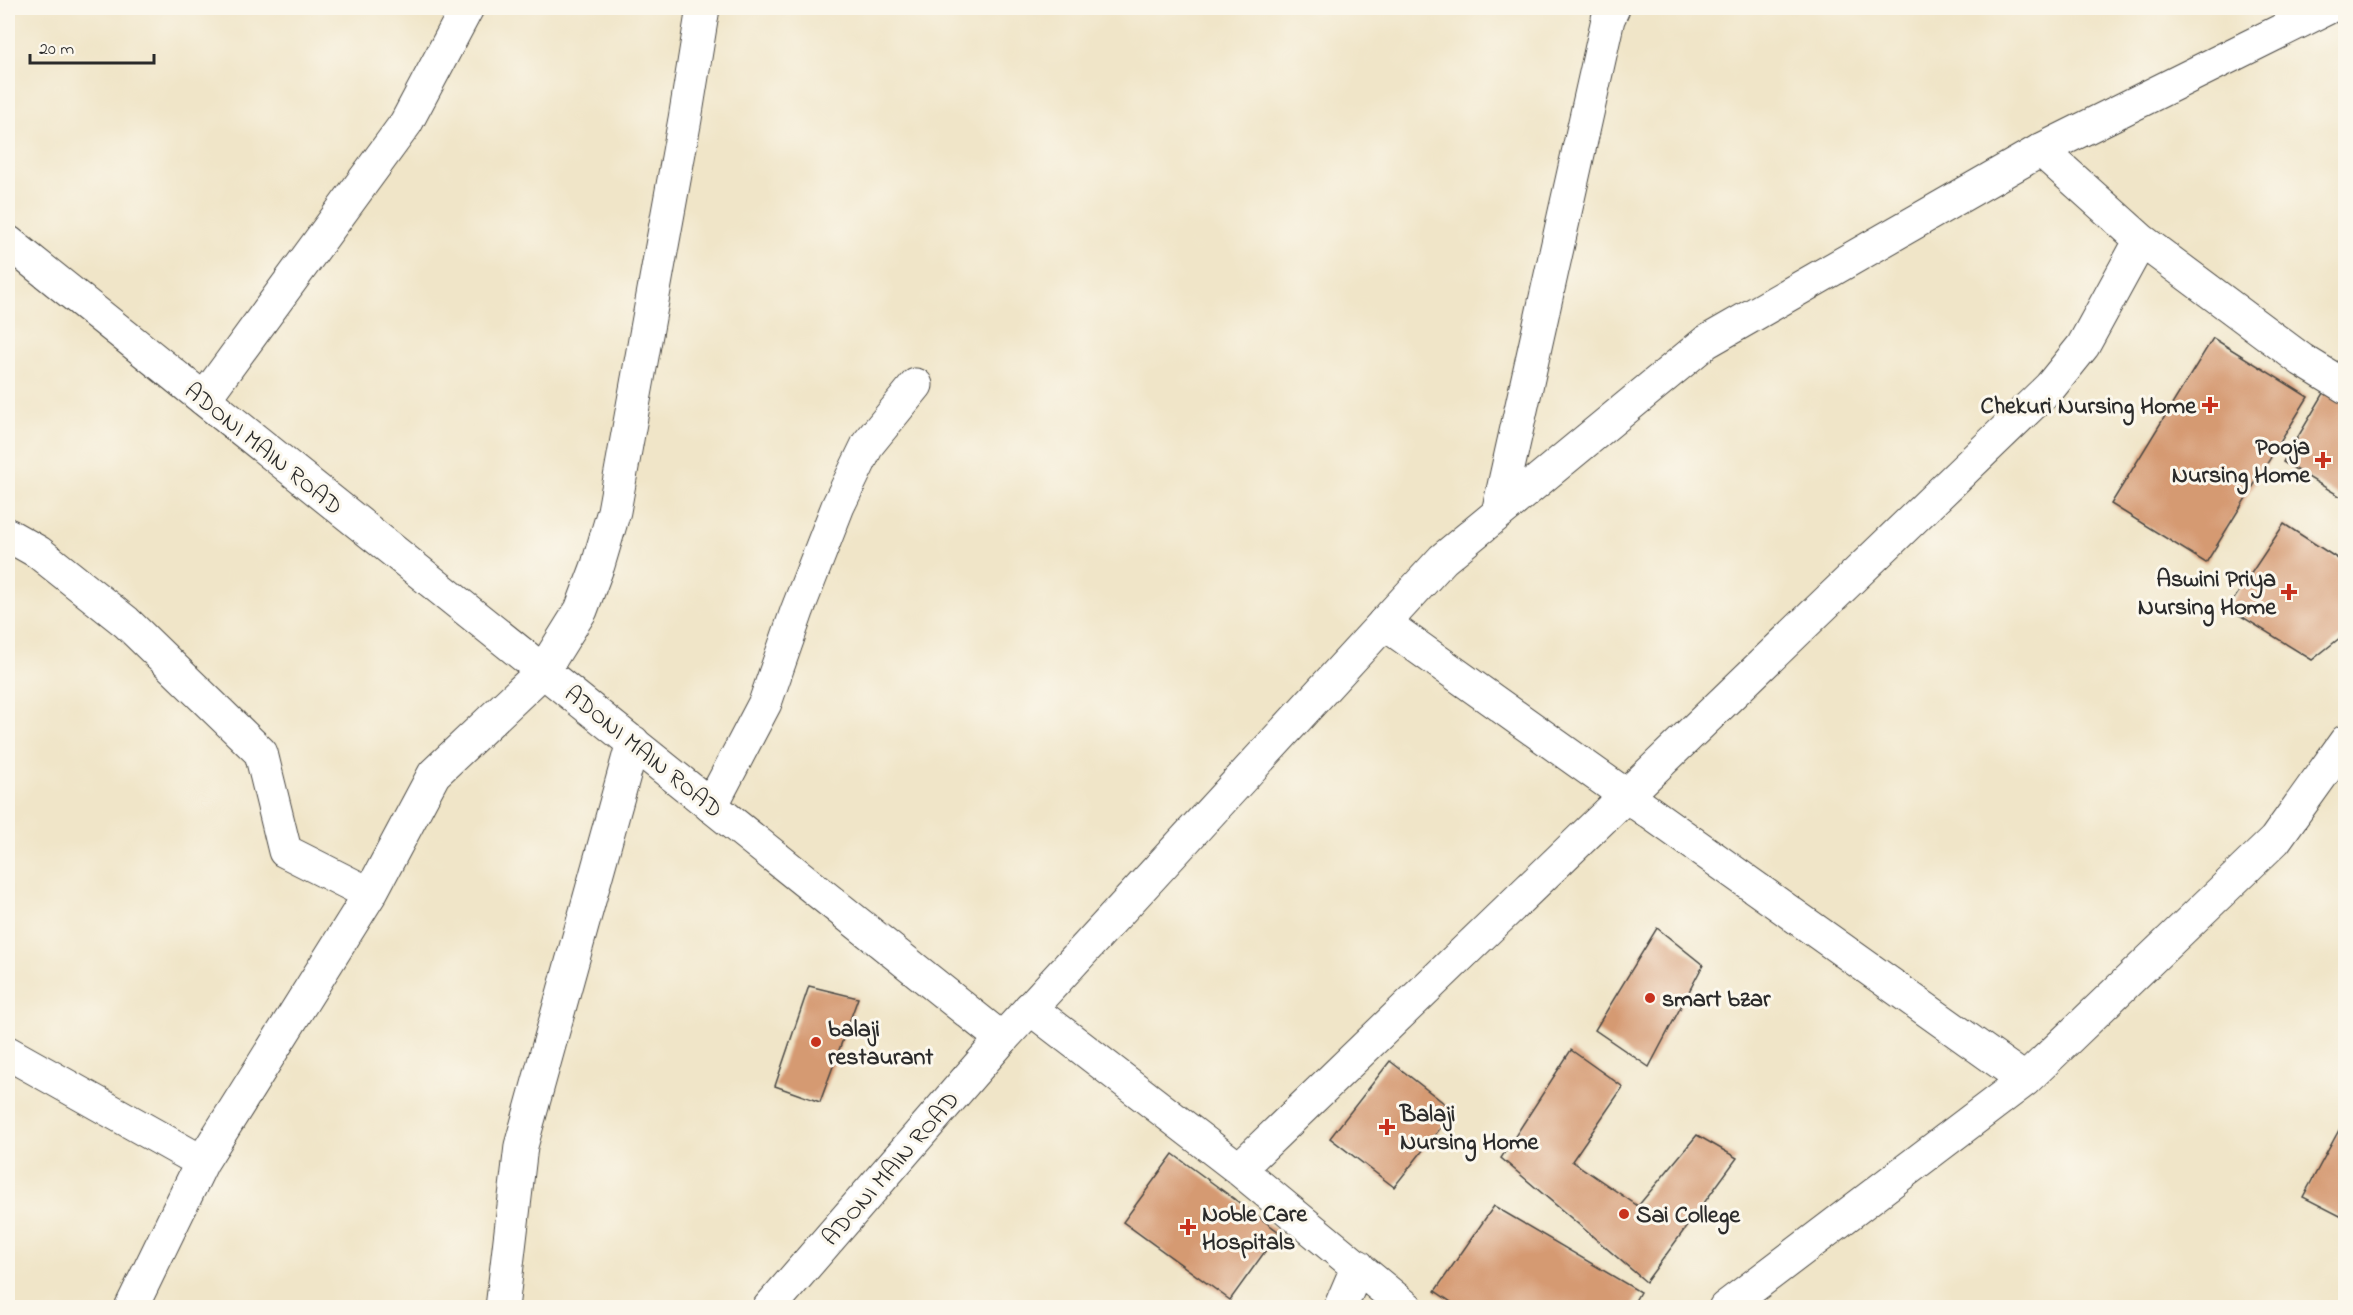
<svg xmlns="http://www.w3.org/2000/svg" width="2353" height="1315" font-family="'Indie Flower',sans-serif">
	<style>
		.building { fill: #d59a72 }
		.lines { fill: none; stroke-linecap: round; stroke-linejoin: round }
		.street-casing { stroke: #494743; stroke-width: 35 }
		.secondary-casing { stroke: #494743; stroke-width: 35 }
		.primary-casing { stroke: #494743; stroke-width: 35 }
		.street { stroke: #fff; stroke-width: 33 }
		.secondary { stroke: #fff; stroke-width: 33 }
		.primary { stroke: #fff; stroke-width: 33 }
		.poi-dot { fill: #c8321e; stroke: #fbf7ec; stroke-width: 2 }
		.labels { text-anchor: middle; stroke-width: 6; stroke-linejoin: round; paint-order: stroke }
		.poi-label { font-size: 24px; font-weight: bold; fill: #2b2b2b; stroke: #fbf7ec; text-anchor: start }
		.street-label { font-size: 24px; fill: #2b2b2b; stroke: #fbf7ec }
	</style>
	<rect width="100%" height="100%" fill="#fbf7ec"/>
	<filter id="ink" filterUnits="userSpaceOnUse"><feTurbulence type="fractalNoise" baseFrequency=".0167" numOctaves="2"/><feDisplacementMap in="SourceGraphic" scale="12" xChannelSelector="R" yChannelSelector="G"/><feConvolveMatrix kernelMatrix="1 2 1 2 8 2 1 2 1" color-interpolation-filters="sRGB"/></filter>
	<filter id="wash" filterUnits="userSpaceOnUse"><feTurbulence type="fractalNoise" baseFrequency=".008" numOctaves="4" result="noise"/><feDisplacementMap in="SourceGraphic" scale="24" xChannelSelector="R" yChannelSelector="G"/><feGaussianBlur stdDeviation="1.35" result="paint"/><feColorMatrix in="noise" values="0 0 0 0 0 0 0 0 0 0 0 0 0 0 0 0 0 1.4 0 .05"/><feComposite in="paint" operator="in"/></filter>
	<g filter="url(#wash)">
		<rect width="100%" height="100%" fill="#f0e5c8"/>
		<g id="blocks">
			<path class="building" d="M2213,338l95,59 -102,166 -95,-59z
				M2327,388l19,12v100l-63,-38z
				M2284,524l62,40v69l-34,27 -84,-52z
				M1657,928l46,37 -54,102 -54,-37z
				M809,986l49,12 -38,104 -45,-16z
				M1571,1050l52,37 -51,74 66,45 59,-71 40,23 -91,124 -145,-124z
				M1390,1061l64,50 -60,76 -64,-49z
				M2346,1117v102l-43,-22z
				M1173,1154l106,78 -49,68 -107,-78z
				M1494,1206l146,86 -9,16h-171l-25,-17z"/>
		</g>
	</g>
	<g filter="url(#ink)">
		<use href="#blocks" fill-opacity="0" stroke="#494743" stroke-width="1.5"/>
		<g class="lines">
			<g class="street-casing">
				<path id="street" d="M2041,150l100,90 161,120 44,27
					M204,399l202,-276 61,-115
					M1498,513l110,-494 5,-11
					M8,535l30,17 88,70 135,131 24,98 85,43 64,-120 109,-103 38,-61 17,-45 16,-54 71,-392 18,-111
					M1384,623l641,457
					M711,806l54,-103 32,-92 41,-105 30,-62 48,-59
					M1030,1008l209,161 168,139
					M8,1053l194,109
					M1239,1169l811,-782 33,-41 58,-106
					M131,1308l71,-146 168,-268
					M502,1308l19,-162 112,-404
					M1340,1308l18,-42
					M1725,1308l300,-228 250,-240 71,-99"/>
			</g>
			<g class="secondary-casing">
				<path id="secondary" d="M8,242l994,797"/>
			</g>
			<g class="primary-casing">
				<path id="primary" d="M769,1308l233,-269 441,-480 263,-217 335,-192 286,-142"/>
			</g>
			<use href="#street" class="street"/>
			<use href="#secondary" class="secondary"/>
			<use href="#primary" class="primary"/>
		</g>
	</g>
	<g class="poi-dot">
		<path d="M2207 396h6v6h6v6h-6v6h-6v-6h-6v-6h6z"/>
		<path d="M2320 451h6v6h6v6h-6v6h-6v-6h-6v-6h6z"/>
		<path d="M2286 583h6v6h6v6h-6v6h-6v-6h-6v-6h6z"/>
		<circle cx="1650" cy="998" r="6"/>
		<circle cx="816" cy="1042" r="6"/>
		<path d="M1384 1118h6v6h6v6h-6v6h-6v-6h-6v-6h6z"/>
		<circle cx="1624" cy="1214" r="6"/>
		<path d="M1185 1218h6v6h6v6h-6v6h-6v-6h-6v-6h6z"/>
	</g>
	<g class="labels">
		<g class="poi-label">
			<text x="2196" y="413" text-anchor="end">Chekuri Nursing Home</text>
			<text x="2310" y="454" text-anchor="end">Pooja<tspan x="2310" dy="28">Nursing Home</tspan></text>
			<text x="2276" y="586" text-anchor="end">Aswini Priya<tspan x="2276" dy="28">Nursing Home</tspan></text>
			<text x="1662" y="1006">smart bzar</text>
			<text x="828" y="1036">balaji<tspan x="828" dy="28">restaurant</tspan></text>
			<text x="1400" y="1121">Balaji<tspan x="1400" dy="28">Nursing Home</tspan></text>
			<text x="1202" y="1221">Noble Care<tspan x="1202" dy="28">Hospitals</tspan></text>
			<text x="1636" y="1222">Sai College</text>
		</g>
		<g class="street-label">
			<text transform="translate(264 448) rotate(39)" y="8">ADONI MAIN ROAD</text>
			<text transform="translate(644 751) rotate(39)" y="8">ADONI MAIN ROAD</text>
			<text transform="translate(890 1168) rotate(-49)" y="8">ADONI MAIN ROAD</text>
		</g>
	</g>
	<rect width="2353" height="1315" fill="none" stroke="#fbf7ec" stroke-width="30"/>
	<path d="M30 54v9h124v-9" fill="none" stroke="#2b2b2b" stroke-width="3"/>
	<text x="39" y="54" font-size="18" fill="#2b2b2b" stroke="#fbf7ec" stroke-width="4.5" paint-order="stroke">20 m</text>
</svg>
